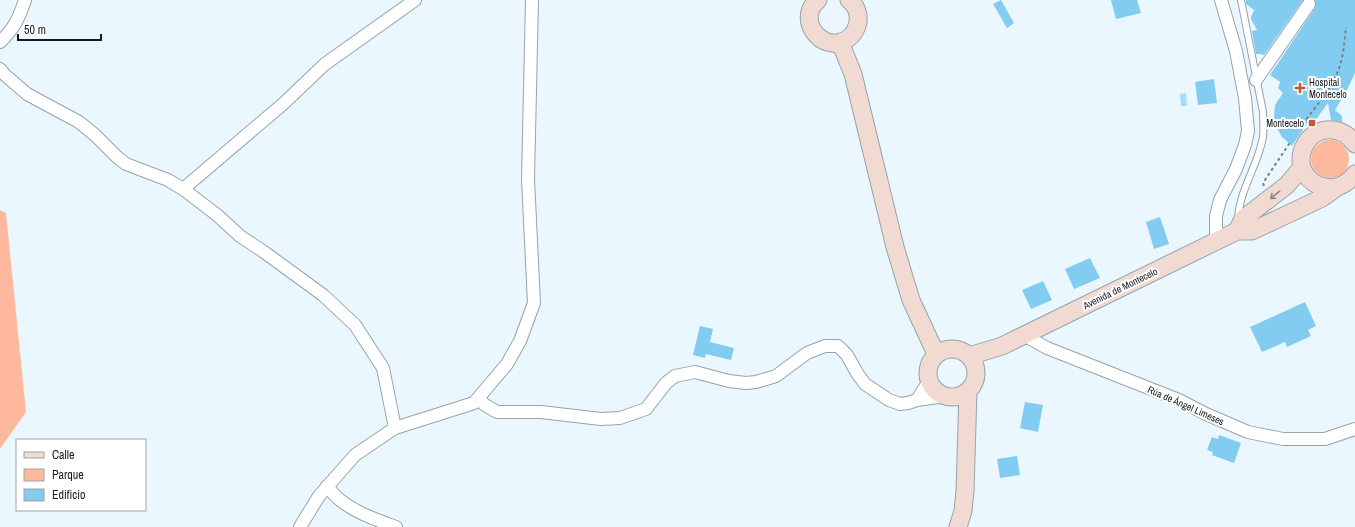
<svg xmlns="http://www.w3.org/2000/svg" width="1355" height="527" font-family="'Archivo Narrow',sans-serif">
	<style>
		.green { fill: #feb89d }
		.water { fill: #a5defd }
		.building { fill: #82cbf1 }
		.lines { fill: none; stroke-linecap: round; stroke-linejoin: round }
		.lane-casing { stroke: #97a2a9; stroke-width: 8 }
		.street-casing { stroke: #97a2a9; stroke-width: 14 }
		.secondary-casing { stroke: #97a2a9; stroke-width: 19 }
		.path { stroke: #788185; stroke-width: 2; stroke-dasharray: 3 3; stroke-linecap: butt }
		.lane { stroke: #fff; stroke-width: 6 }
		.street { stroke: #fff; stroke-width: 12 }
		.secondary { stroke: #f1dad1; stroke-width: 17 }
		.oneway { stroke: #8e8480 }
		.poi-dot { fill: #c25b2f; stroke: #fff; stroke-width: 1.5 }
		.labels { text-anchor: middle; stroke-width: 4; stroke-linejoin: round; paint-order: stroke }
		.poi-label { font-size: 10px; fill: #161a1c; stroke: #fff; text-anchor: start }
		.street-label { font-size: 10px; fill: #161a1c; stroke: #fff }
	</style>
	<rect width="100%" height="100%" fill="#eaf7fe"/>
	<path class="green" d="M1311 159a19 19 0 1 1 38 0a19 19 0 1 1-38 0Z
		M0,210l6,3 20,199 -26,37z"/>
	<path class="water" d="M1186,93l1,13h-6l-1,-12z"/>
	<path class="building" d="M1001,0l13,23 -7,5 -14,-24z
		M1111,0h26l4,13 -25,6z
		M1246,0h57l-39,55 -4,-1h-4l-4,-23 5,-1 -6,-11v-2l3,-7 -8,-6z
		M1315,0h40v73l-8,17 -12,20 7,6v6l-11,-2 -3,-17 -14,19 -4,-3 -18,27 -10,-9 -7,-12 -1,-6 1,-14 8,-12 -5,-5 2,-6 -10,-7 45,-67 1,-4z
		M1214,79l3,24 -19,2 -3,-23z
		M1160,217l9,27 -15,5 -8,-27z
		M1090,258l10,20 -26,11 -9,-20z
		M1043,281l9,19 -21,9 -9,-19z
		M1305,302l11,24 -8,4 3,6 -24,11 -2,-5 -23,10 -12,-25z
		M700,326l13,3 -3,13 24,6 -3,12 -25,-6 -1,4 -12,-3z
		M1025,402l18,3 -5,27 -18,-4z
		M1219,435l22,8 -7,20 -22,-8 1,-3 -6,-2 5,-13 6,2z
		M1017,456l3,19 -20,3 -3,-19z"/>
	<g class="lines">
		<g class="lane-casing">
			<path id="lane" d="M1238,220c1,-30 20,-54 25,-83 1,-8 0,-17 0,-25l-22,-112"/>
		</g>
		<g class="street-casing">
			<path id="street" d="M0,42c14,-13 19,-24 25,-42
				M0,69l5,6 22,19 52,28 16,13 22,22 9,7 42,16 15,9 34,26 23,21 24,16 59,43 32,30 28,43 12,60
				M1256,80l53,-76
				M183,189l100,-85 42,-40 90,-64
				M1216,242v-26l4,-16 16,-31 9,-24 3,-14 -3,-33 -9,-47 -15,-51
				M1024,335l23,13 132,52 27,14 42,18 35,7h42l30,-10
				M478,398l7,7 12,7h44l60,7 19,-1 26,-9 20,-26 9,-7 20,-4 34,9 17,2 10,-1 20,-6 31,-23 18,-7h13l9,9 10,18 8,11 24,16 11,4 8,-1 9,-3 28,-4
				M917,400l12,-19
				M327,486c4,5 8,10 13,14 16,13 37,20 56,27
				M300,527l19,-31 36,-41 40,-27 79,-25 33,-39 13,-23 14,-38 -6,-124 4,-179"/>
		</g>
		<g class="secondary-casing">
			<path id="secondary" d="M818,0c-25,21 9,59 33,36 4,-4 6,-9 7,-14 1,-8 -2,-17 -9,-22
				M840,42l13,32 42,173 16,53 25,54
				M1355,144c-7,-10 -17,-15 -29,-14 -8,1 -16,6 -20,13 -20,33 25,63 49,31
				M1237,231l6,-12 44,-34 15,-18
				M928 373a24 24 0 1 1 48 0a24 24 0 1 1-48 0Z
				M969,356l33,-10 235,-115h15l70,-33 14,-10
				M958,527l5,-16 2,-20 3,-100"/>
		</g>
		<path class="path" d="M1303,124c10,-14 22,-28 30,-43 10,-16 11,-36 13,-54
			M1264,186l-1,-3 28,-42"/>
		<use href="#lane" class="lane"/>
		<use href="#street" class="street"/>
		<use href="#secondary" class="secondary"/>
	</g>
	<defs><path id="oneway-shaft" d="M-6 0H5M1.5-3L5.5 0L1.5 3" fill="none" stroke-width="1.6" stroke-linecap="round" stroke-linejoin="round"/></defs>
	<use class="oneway" href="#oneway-shaft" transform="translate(1275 195) rotate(141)"/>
	<g class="poi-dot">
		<path d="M1298 82h4v4h4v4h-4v4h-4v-4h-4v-4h4z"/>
		<rect x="1308" y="119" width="8" height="8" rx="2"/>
	</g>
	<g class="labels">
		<g class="poi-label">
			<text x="1309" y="86">Hospital<tspan x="1309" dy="12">Montecelo</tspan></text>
			<text x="1304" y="127" text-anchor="end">Montecelo</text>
		</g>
		<g class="street-label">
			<text transform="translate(1120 288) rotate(-26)" y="4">Avenida de Montecelo</text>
			<text transform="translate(1186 405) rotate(24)" y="4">Rúa de Ángel Limeses</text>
		</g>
	</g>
	<rect x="16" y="439" width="130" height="72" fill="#ffffff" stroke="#a2a3a4"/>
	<rect x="24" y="452" width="20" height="6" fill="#f1dad1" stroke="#a2a3a4"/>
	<text x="52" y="459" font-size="12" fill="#161a1c">Calle</text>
	<rect x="24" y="469" width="20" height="12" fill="#feb89d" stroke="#a2a3a4"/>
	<text x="52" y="479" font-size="12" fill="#161a1c">Parque</text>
	<rect x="24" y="489" width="20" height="12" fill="#82cbf1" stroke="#a2a3a4"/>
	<text x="52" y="499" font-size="12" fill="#161a1c">Edificio</text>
	<path d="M18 34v6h83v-6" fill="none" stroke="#161a1c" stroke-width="2"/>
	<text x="24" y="34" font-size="12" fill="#161a1c" stroke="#ffffff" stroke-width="3" paint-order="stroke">50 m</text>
</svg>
